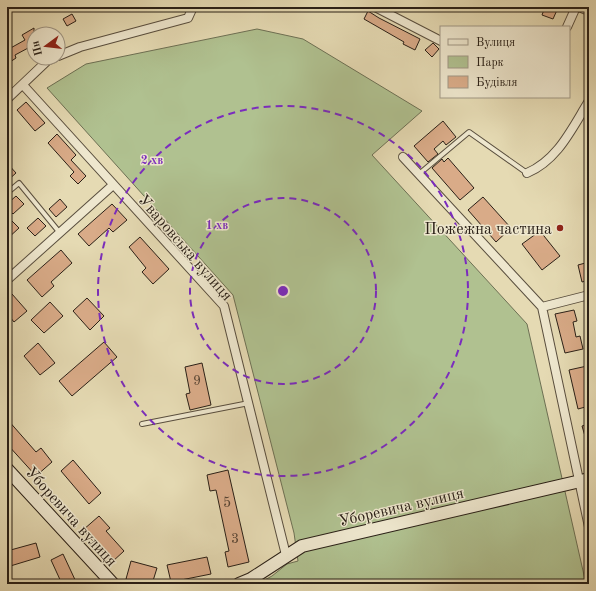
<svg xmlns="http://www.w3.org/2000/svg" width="596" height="591" font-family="'Old Standard TT',serif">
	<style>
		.green { fill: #b0c190; stroke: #6d7054 }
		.building { fill: #d9ab88; stroke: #2a2017 }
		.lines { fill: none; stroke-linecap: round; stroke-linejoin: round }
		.lane-casing { stroke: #594e3e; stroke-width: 6 }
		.street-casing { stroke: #594e3e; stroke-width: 10 }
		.secondary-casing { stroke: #2a2017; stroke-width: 14 }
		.lane { stroke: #eee7ce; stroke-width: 4 }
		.street { stroke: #eee7ce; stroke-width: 8 }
		.secondary { stroke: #eee7ce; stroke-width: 12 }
		.ring { fill: none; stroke: #7b2cbf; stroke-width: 2; stroke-dasharray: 7 5 }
		.poi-dot { fill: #8f2418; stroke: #eee7ce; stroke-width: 1.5 }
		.labels { text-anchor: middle; stroke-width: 3; stroke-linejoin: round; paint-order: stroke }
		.number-label { font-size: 14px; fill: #564333 }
		.poi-label { font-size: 16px; fill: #2a2017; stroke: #eee7ce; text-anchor: end }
		.street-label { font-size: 16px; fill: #2a2017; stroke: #eee7ce }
		.centre { fill: #7b2cbf; stroke: #eee7ce; stroke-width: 2 }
		.ring-label { font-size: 12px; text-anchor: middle; font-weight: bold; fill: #7b2cbf; stroke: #eee7ce; stroke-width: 3; stroke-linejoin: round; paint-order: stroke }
	</style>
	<rect width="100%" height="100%" fill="#e5dab3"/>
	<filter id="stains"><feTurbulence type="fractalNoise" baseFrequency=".005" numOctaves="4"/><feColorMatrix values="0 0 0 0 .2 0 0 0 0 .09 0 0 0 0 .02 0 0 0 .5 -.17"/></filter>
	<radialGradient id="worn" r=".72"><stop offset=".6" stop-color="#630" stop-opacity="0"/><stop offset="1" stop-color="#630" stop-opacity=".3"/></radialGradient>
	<path class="green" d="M257,29l46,10 119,72 -50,44 155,169 59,260h-329l15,-8 15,-12 11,-3 -4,-28 -61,-238 -186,-207 39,-24z"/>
	<path class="building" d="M545,7l12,3 -4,9 -11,-4z
		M368,11l11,7 41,21 -5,11 -12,-6 1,-2 -40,-23z
		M72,14l4,7 -9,5 -4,-7z
		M34,28v25l-4,-6 -15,8 1,3 -9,6v-14l18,-10 -3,-5z
		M433,43l6,6 -7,8 -7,-7z
		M26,102l19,21 -10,8 -18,-21z
		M443,121l13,16 -10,8 -3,-4 -9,8 4,5 -10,8 -14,-16z
		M57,134l19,21 -5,5 15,16 -8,8 -8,-8 4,-4 -26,-29z
		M448,158l26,30 -14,12 -28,-32 10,-9 2,3z
		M7,163l9,10 -9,8z
		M16,196l8,8 -11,10 -6,-6v-4z
		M483,197l28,31 -15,14 -28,-32z
		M60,199l7,8 -11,10 -7,-8z
		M112,204l15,16 -14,12 -4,-4 -20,18 -11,-12z
		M38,218l8,8 -11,10 -8,-8z
		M11,220l8,8 -12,11v-16z
		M540,231l20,25 -18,14 -20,-26z
		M140,237l29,32 -16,15 -11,-12 4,-4 -17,-21z
		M61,250l11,13 -21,19 3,4 -12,11 -15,-17z
		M589,262v18l-7,2 -4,-17z
		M12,294l15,17 -13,11 -4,-5 -3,3v-22z
		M87,298l17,18 -14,14 -17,-19z
		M50,302l13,14 -19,17 -13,-13z
		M574,310l3,11 -4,1 3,15 4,-1 3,13 -18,4 -10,-39z
		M104,342l13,15 -45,39 -13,-15z
		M38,343l17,20 -15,12 -16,-19z
		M202,363l9,42 -21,5 -4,-16 4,-1 -5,-26z
		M587,366l2,40 -11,3 -9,-39z
		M7,419l29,33 5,-4 11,14 -16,14 -29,-32z
		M589,424v18l-2,1 -5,-17z
		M73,460l28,33 -12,11 -28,-33z
		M228,470l21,92 -21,5 -3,-15 4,-1 -13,-61 -6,1 -3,-16z
		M99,516l11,12 -4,3 18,20 -12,11 -29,-32z
		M36,543l4,14 -33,10v-16z
		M63,554l14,30h-15l-11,-24z
		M207,557l4,17 -40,8 -4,-17z
		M131,561l26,7 -5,16h-11l-15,-5z"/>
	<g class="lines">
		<g class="lane-casing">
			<path id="lane" d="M419,174l50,-42 58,41
				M7,193l12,-10 41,50
				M142,424l107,-21"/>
		</g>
		<g class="street-casing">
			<path id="street" d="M375,7l66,34
				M579,7l10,4
				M567,27l9,-20
				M58,56l22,-9 108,-29 5,-11
				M23,85l201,221 62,249
				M7,99l40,-38 7,-3
				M403,157l139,150 47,220
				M527,173c31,-13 45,-45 62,-72
				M7,280l106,-95
				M542,307l47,-12"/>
		</g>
		<g class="secondary-casing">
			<path id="secondary" d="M7,469l106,115
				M239,584l12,-5 51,-33 287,-67"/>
		</g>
		<use href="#lane" class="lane"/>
		<use href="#street" class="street"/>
		<use href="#secondary" class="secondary"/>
	</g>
	<g class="ring">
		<circle cx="283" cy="291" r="93"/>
		<circle cx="283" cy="291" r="185"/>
	</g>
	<circle class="poi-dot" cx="560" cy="228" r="4"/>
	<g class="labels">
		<g class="number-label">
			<text x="197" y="385">9</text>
			<text x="227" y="507">5</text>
			<text x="235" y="543">3</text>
		</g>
		<g class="poi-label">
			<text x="552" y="234">Пожежна частина</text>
		</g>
		<g class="street-label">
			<text transform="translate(186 247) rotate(49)" y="6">Уваровська вулиця</text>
			<text transform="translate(401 506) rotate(-13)" y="6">Уборевича вулиця</text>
			<text transform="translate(72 516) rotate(48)" y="6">Уборевича вулиця</text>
		</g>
	</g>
	<circle cx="283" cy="291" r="6" class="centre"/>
	<g class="ring-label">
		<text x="152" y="164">2 хв</text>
		<text x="217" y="229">1 хв</text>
	</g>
	<rect width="596" height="591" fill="none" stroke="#e5dab3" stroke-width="24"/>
	<rect x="8" y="8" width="580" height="575" fill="none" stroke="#2a2017" stroke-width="2"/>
	<rect x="12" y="12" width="572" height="567" fill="none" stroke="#2a2017"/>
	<rect x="440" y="26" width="130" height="72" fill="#eee7ce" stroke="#a09785"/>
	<rect x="448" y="39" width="20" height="6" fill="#eee7ce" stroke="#a09785"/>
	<text x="476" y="46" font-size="12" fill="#2a2017">Вулиця</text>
	<rect x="448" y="56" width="20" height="12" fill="#b0c190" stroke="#a09785"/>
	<text x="476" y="66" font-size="12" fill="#2a2017">Парк</text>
	<rect x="448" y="76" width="20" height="12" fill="#d9ab88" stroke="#a09785"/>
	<text x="476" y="86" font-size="12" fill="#2a2017">Будівля</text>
	<g transform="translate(46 46) rotate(255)"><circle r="19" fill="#eee7ce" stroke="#a09785"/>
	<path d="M0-3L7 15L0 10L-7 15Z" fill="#8f2418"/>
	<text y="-6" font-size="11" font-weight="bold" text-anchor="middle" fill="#2a2017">Пн</text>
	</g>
	<rect width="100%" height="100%" filter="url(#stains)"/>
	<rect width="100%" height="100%" fill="url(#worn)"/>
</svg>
